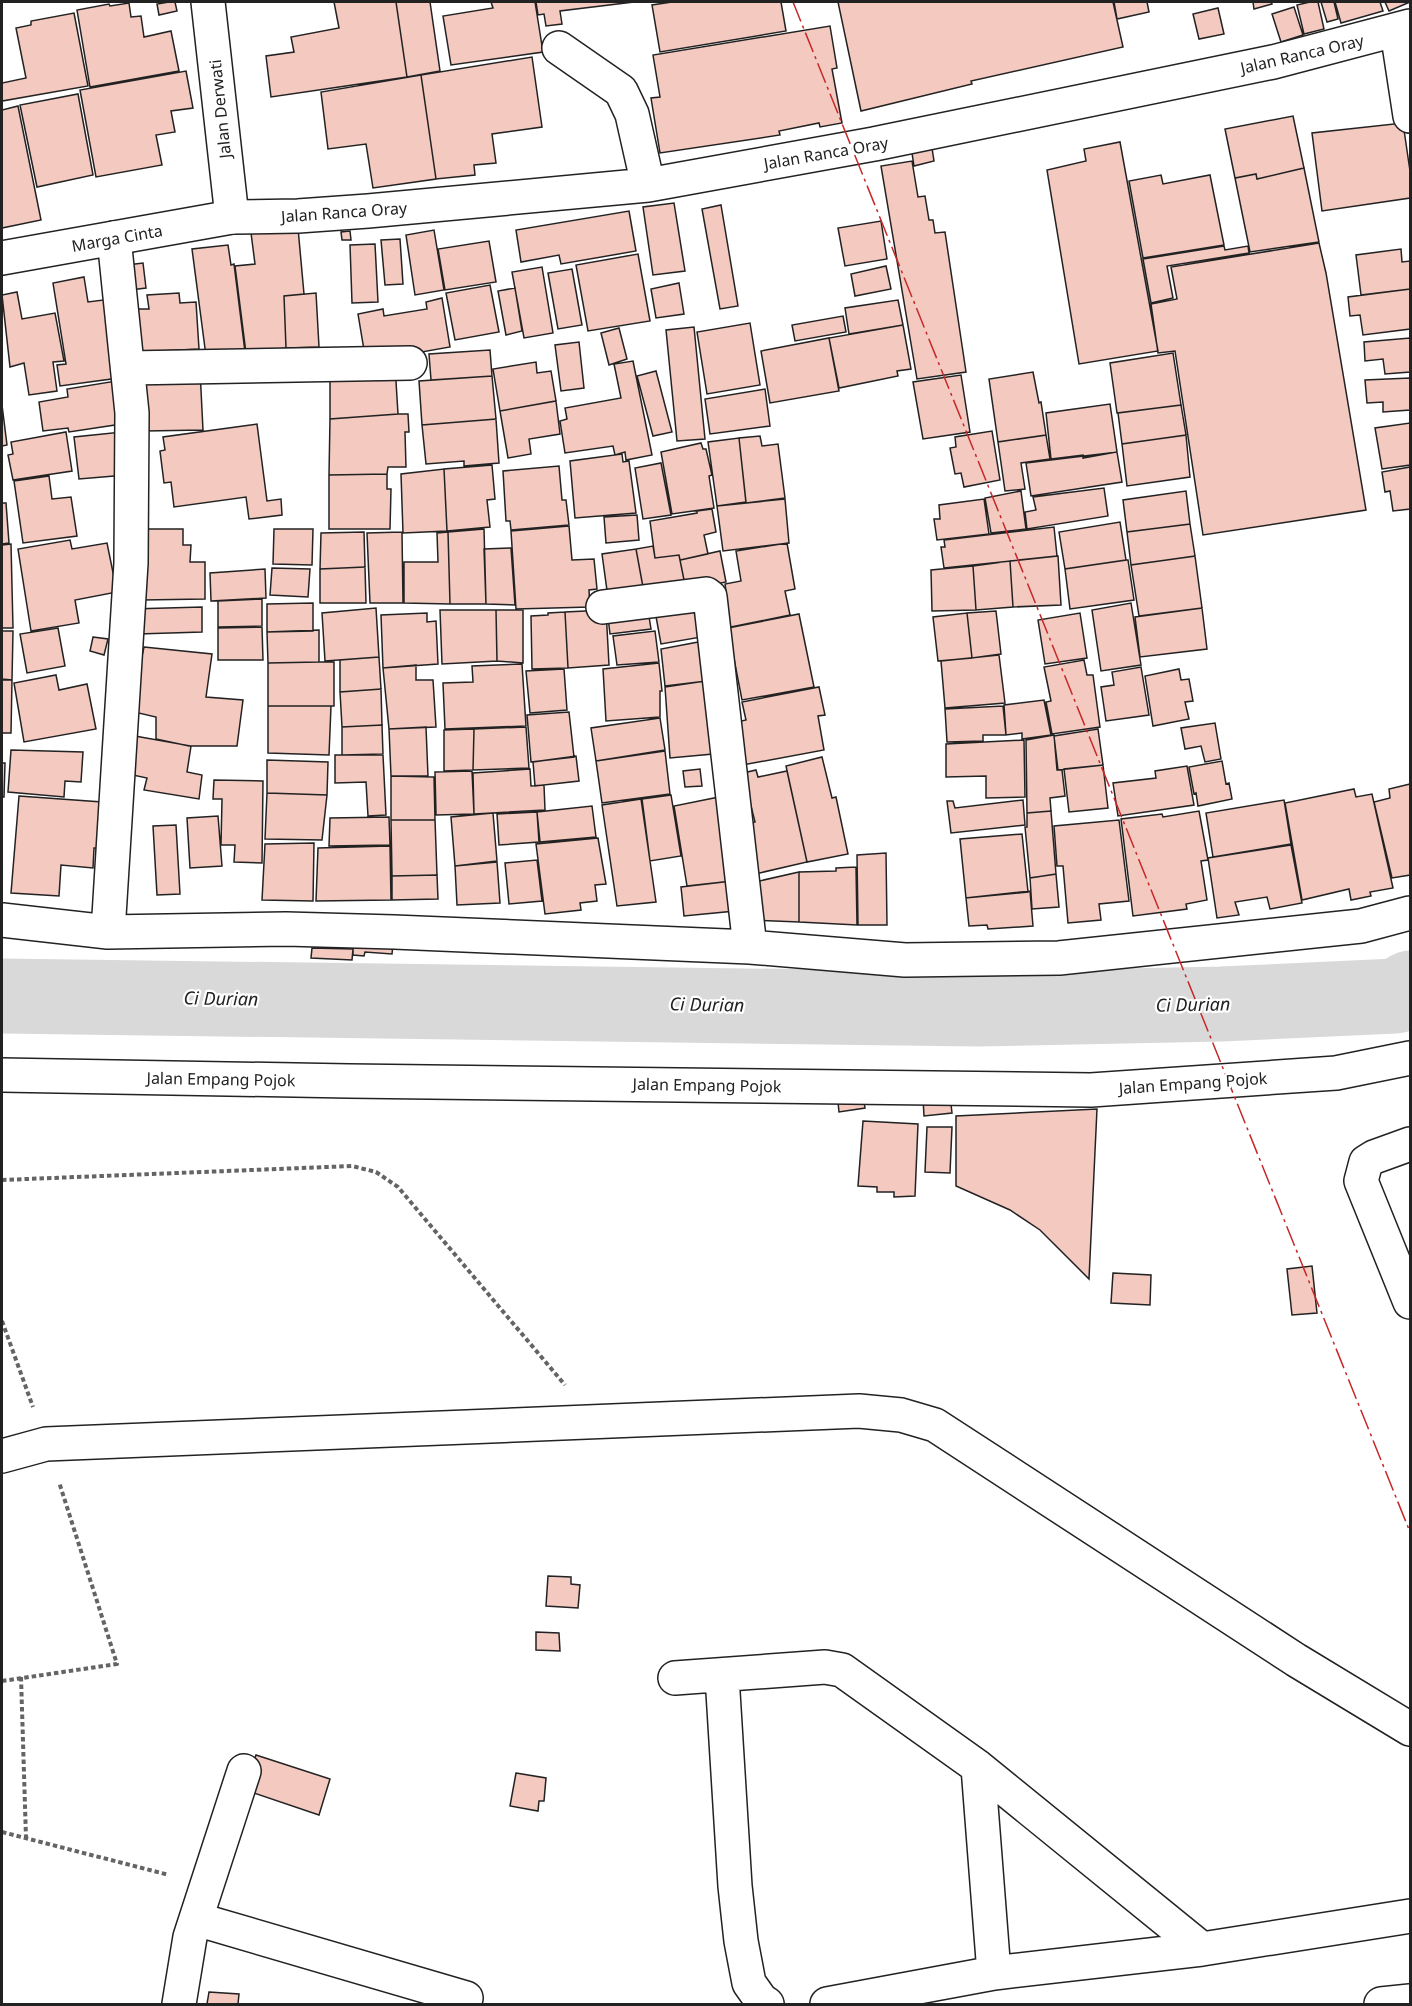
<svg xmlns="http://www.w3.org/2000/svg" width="1412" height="2006" font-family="'Noto Sans',sans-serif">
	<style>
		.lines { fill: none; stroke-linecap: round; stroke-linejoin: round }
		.river { stroke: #d9d9d9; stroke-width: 75 }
		.building { fill: #f3c9c0; stroke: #222; stroke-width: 1.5 }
		.minor-casing { stroke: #222; stroke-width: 36 }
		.major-casing { stroke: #222; stroke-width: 36 }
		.path { stroke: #646464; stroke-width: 4; stroke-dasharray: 4.5 3; stroke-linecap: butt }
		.minor { stroke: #fff; stroke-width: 33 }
		.major { stroke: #fff; stroke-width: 33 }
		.power { stroke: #c62828; stroke-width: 1.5; stroke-dasharray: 21 4.5 3 4.5; stroke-linecap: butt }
		.labels { text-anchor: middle; stroke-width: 4.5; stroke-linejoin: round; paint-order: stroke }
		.street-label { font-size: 16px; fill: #222; stroke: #fff }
		.water-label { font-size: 18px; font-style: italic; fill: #222; stroke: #fff }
	</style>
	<rect width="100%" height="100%" fill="#fff"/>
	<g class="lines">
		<path class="river" d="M2,996l976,13 243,-5 175,-8 14,-8"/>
	</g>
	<path class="building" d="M169,2h6l2,9 -18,4 -2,-11z
		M334,2h62l11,75 -136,20 -5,-41 28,-4 -3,-15 48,-9z
		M396,2h34l10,69 -33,6z
		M491,2h44l8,50 -92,13 -8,-49 50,-8z
		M536,2h98l-74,9 2,13 -16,2 -2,-12 -6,1z
		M672,2h109l5,29 -126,21 -8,-47z
		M838,2h275l10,45 -152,34 1,3 -111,27z
		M1114,2h33l2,10 -32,7z
		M1253,2h18l1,2 -18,5z
		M1310,2h8l6,27 -20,5 -7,-29z
		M1321,2h13l4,17 -11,3z
		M1335,2h45l3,9 -42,12z
		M1385,2h25l-21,9z
		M129,3l2,14 10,-1 3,21 27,-6 8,40 -89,16 -13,-77 32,-6 1,2z
		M1294,7l9,28 -22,7 -9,-28z
		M1218,8l6,26 -25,5 -6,-25z
		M74,13l14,73 -86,15v-18l24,-5 -10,-50 15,-3v-4z
		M830,26l7,42 -5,1 10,54 -22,4 -1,-4 -40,8 1,4 -120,18 -9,-55 9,-1 -7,-42z
		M532,57l10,70 -50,7 4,29 -22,2 1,10 -39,4 -15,-104z
		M186,71l7,37 -22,3 4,21 -19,3 6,30 -66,12 -16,-87z
		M421,75l15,104 -63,9 -7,-44 -38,5 -7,-57z
		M78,94l15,81 -56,12 -17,-82z
		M18,106l23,114 -39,8v-118z
		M1293,116l11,52 -47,11 -1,-5 -21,4 -10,-49z
		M1403,123l7,48v27l-88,13 -10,-78z
		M1120,142l38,209 -79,13 -32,-194 39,-9 -2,-12z
		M932,148l2,13 -20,5 -2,-13z
		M912,161l6,36 7,-1 4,24h4l2,13 10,-1 21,140 -49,7 -36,-213z
		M1304,168l15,74 -69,10 -15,-74 21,-4 1,5z
		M1161,175l2,9 47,-9 14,70 -81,13 -14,-77z
		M674,203l11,68 -32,4 -10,-68z
		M721,205l17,101 -18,3 -18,-100z
		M629,211l7,40 -75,13 -2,-9 -38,7 -5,-32z
		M881,221l6,38 -42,7 -7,-38z
		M298,228l6,66 -20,2 2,52 -40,5 -11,-87 20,-2 -4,-31z
		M434,230l10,60 -29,5 -9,-60z
		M350,231l1,9h-9l-1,-8z
		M400,239l3,45 -18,1 -4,-45z
		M489,241l7,41 -51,8 -7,-41z
		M1319,243l7,30 40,237 -163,25 -28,-184 -17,2 -7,-49 26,-5 -6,-32z
		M375,244l3,58 -26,1 -2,-58z
		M228,245l3,20 3,-1 11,88 -39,4 -14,-107z
		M1224,246l1,4 23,-4 1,7 -82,13 6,32 -22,5 -8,-44z
		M1401,249l1,13 8,-1v28l-49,6 -5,-40z
		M638,254l12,67 -62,10 -12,-66z
		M143,263l3,25 -16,2 -3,-25z
		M886,266l5,23 -36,7 -4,-22z
		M542,267l11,66 -29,5 -12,-66z
		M572,269l10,56 -24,4 -10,-56z
		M84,277l4,25 31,-4 7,79 -66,9 -3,-21 9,-1 -13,-81z
		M679,283l5,31 -28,4 -5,-29z
		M490,285l9,47 -44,8 -9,-47z
		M515,288l7,43 -16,4 -8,-44z
		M1410,289v40l-47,6 -3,-20 -10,1 -2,-19z
		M17,292l5,27 33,-6 9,48 -11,1 4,29 -28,4 -5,-32 -14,4 -8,-72z
		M179,293l1,10 16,-1 3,47 -59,3 -2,-43h11l-2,-14z
		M316,293l3,54 -33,1 -2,-52z
		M442,298l8,49 -84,15 -8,-48 25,-5 1,7 43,-7 -1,-7z
		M898,300l5,25 -54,9 -4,-26z
		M843,316l3,16 -51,9 -3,-16z
		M750,323l10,62 -53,9 -10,-62z
		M903,325l8,44 -14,2 1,5 -59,12 -10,-50z
		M694,327l11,112 -28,2 -11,-111z
		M619,328l8,31 -18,6 -8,-32z
		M829,338l10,53 -69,12 -9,-52z
		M1410,338v34l-25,2 -2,-15 -18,2 -1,-19z
		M579,342l5,46 -23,3 -6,-46z
		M490,350l2,26 -61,4 -2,-26z
		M1173,353l8,52 -64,8 -7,-50z
		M633,361l19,94 -26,5 -1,-8 -10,3 -2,-9 -48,7 -5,-32 7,-2 -2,-11 56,-10 -7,-34z
		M536,362l1,11 14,-2 5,30 -56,10 -7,-42z
		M395,365l3,49 -68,5v-48z
		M200,370l3,60 -58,1 -3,-58z
		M656,371l16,61 -19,4 -16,-60z
		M1033,372l6,31 2,-1 5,33 -48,7 -9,-63z
		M961,375l9,57 -47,7 -10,-57z
		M492,376l4,43 -74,6 -3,-44z
		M1410,378v32l-27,2v-10l-16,1 -2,-23z
		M122,380l6,43 -59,9 -1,-4 -25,3 -4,-29 29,-5 -1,-8z
		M765,389l5,37 -60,8 -5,-35z
		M556,401l4,33 -31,5 2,15 -23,4 -8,-47z
		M1110,404l7,48 -34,6v-3l-32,4 -5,-46z
		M2,405l5,40 -5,1z
		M1181,405l5,30 -64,9 -4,-31z
		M398,414h10l1,18h-4l1,35h-18l-1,7 -58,1 1,-56z
		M496,419l3,44 -35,3v-5l-38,3 -4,-39z
		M1410,423v42l-28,4 -7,-41z
		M257,424l10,77 14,-2 1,16 -33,4 -3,-22 -72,10 -3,-25 -7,1 -4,-32 5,-1 -2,-13z
		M992,431l8,49 -36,7 -3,-14 -6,1 -5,-26 6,-1 -1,-10z
		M66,432l6,39 -59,9 -5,-25 5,-1 -2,-12z
		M122,432l4,43 -47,4 -5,-42z
		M1046,435l4,24 -29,4 4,26 -20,2 -7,-49z
		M1186,435l4,42 -63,9 -5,-42z
		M760,436l2,10 16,-2 7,54 -39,5 -7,-65z
		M739,438l7,64 -29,4 -9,-64z
		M701,443l2,6h3l6,26 -3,1 5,32 -42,6 -11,-62z
		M1117,452l5,30 -91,14 -5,-33z
		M622,454l1,8 6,-1 7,52 -61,5 -5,-57z
		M661,463l10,52 -28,4 -8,-51z
		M492,465l3,34 -8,1 3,27 -43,4 -3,-62z
		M559,466l3,34h4l3,25 -58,5 -1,-9h-4l-3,-50z
		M1410,467v42l-17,2 -3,-20 -5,1 -3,-20z
		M444,469l3,62 -44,2 -2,-59z
		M387,474v15h4l-1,40h-61v-54z
		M49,476l3,23 19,-2 6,39 -54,7 -9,-62z
		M1104,488l4,28 -81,13 -2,-17 11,-2 -3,-13z
		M1021,491l5,38 -35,4 -6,-35z
		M1186,491l4,33 -63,8 -4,-32z
		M785,499l4,44 -66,8 -6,-45z
		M984,499l5,35 -52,6 -3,-21h6l-1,-14z
		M2,503h4l3,40 -7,1z
		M712,509l4,23 -12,3 4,19 -28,6 -1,-5 -24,3 -5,-37 47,-8v-2z
		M637,515l2,25 -33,3 -2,-26z
		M1120,522l6,38 -61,9 -6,-37z
		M1190,524l5,32 -64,9 -4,-33z
		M569,526l3,34 22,-1 3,30 -8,1 1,17 -74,2 -5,-78z
		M1054,527l3,29 -113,12 -3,-21h4l-1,-7z
		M138,529h45v16h8l-1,17h15v37l-63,1z
		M274,529h39l-1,36 -39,-1z
		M484,529l2,75h-36l-2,-72z
		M364,532l1,35 -45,2 1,-36z
		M402,532l1,71h-33l-3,-70z
		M448,532l2,72 -46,-1v-41h34l-1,-29z
		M70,540l2,9 35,-6 10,49 -42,8 4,23 -48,8 -13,-82z
		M787,543l8,46 -10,2 5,24 -64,13 -8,-35 8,-2 -1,-7 16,-3 -5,-30z
		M11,544l2,84h-11v-83z
		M653,546l2,12 24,-3 7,35 -41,8 -9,-49z
		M511,548l4,57 -29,-1 -2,-55z
		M636,549l9,49 -36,7 -7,-51z
		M720,551l6,31 -40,8 -6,-30z
		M1058,556l3,49 -48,2 -3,-46z
		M1195,556l7,52 -63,8 -8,-51z
		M1126,560h2l6,40 -64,9 -5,-40z
		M1010,561l3,46 -37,3 -3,-44z
		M973,566l3,44 -44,1 -1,-41z
		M365,567l1,36h-46v-34z
		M272,568l38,1 -2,28 -38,-2z
		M265,569l1,29 -55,3 -1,-28z
		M262,599v27l-44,1v-26z
		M707,600l6,35 -52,9 -6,-33z
		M313,603v28l-46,1v-28z
		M1131,603l10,62 -40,6 -9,-61z
		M647,604l4,25 -41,5 -3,-25z
		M202,607v25l-64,2 -7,-25z
		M376,608l3,49 -54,4 -3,-48z
		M1202,608l5,41 -67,8 -5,-40z
		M440,610h56l1,51 -55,3z
		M496,610h27v53l-26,-2z
		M606,610l3,55 -41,3 -3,-56z
		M996,611l5,43 -29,4 -5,-45z
		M565,612l3,56 -36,1 -1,-53 17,-1v-2z
		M427,613v9l9,-1 2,43 -55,4 -2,-53z
		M967,613l5,45 -34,3 -5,-44z
		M1080,613l7,45 -42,6 -7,-44z
		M799,614l15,73 -72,13 -14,-72z
		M262,627l1,33h-45v-32z
		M58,628l7,38 -38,7 -7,-39z
		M319,630v32l-51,1 -1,-31z
		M2,631h11l-1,49 -10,-1z
		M655,631l4,31 -42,3 -4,-29z
		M93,637l15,2 -4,16 -14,-4z
		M709,640l6,40 -50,6 -4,-37z
		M144,647l68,7 -6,43 37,3 -6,46h-48l-33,-7v-22l-26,-6z
		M999,655l6,48 -60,5 -4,-47z
		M379,657l2,32 -41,3v-32z
		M1084,660l3,15h6l7,52 -48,7 -6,-32 5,-1 -7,-34z
		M319,662h15v44h-66v-43z
		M659,663l3,28h-2v26l-54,4 -3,-52z
		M522,664l4,62 -81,3 -2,-46 30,-1 -1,-16z
		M416,665v15h17l3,47 -47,2 -6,-61z
		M1141,667l8,48 -43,6 -5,-34 13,-2 -2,-13z
		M564,669l3,41 -37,3 -4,-42z
		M1179,669l2,11 8,-1 4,22 -8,1 4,17 -36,7 -8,-50z
		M56,675l3,15 28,-6 9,45 -72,13 -10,-59z
		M2,680h10l-1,53h-9z
		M712,680l1,74 -43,4 -5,-71z
		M819,687l6,28 -7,1 6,34 -87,16 -9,-42 18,-4 -4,-18z
		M381,689l1,36 -40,2 -2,-35z
		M1044,700l7,35 -29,4v-6l-16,2 -2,-30z
		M268,706h63l-2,49 -61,-2z
		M1003,706l3,29h-23v6l-36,1 -2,-33z
		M569,712l5,45 -43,5 -4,-47z
		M660,718l5,32 -69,11 -5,-33z
		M1215,723l6,36 -16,3 -4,-16 -16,3 -4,-21z
		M382,725l1,29 -41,1v-28z
		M426,727l2,49h-37l-2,-47z
		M526,727l3,41 -56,2 1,-41z
		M474,729l-1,41 -29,1v-41z
		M1098,729l5,36 -45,5 -4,-34z
		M1054,735l3,35h5l3,26 -15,2 1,13 -24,2 -1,-73z
		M135,736l56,10 -4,26 15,3 -3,24 -55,-9 3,-12 -19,-4z
		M1024,740l1,57 -39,1v-22l-40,1v-33z
		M11,750l72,2 -2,30 -16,-1 -1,16 -56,-5z
		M665,751l5,43 -68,9 -6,-42z
		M335,755h48l3,60 -18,1 -2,-34 -31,1z
		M576,756l3,25 -44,5 -2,-24z
		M822,757l10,41 4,-1 12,57 -41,8 -21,-96z
		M267,760l61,2 -1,33 -60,-2z
		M1222,761l4,23 3,-1 3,16 -34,7 -2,-13 -2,1 -5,-27z
		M2,763h3l-1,34h-2z
		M1103,765l5,43 -39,4 -5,-43z
		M1187,766l7,39 -76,11 -5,-33 43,-5 -1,-7z
		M530,769l1,17 13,-1 1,25 -71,4 -1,-41z
		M700,769l2,17 -17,1 -2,-16z
		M756,770l2,7 29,-6 20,91 -52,12 -17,-47 17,-5 -9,-36 -11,-11z
		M472,771l2,43 -38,1 -1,-43z
		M391,776l43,1 1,43h-44z
		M214,780l49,1 -1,82 -28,-1 1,-17h-14l1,-46h-9z
		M1410,784v91l-18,3 -18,-76 16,-4 -1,-9z
		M1354,789l2,8 16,-3 21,94 -23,4 1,4 -20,4 -2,-11 -47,11 -17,-97z
		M267,793l60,2 -5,45 -57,-1z
		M671,795l10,61 -31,5 -8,-62z
		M19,796l83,6 -3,46h-5l-1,20 -32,-3 -2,31 -48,-3z
		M724,796l8,85 -45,5 -13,-80z
		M641,799l15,103 -39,4 -15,-101z
		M1023,800l2,25 -74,8 -4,-32h6l2,7z
		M1284,800l7,44 -78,13 -7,-44z
		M592,806l4,31 -56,5 -3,-30z
		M1051,811l5,63 -26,4 -5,-51h2v-14z
		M1199,811l9,49 -7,1 6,39 -21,4 1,5 -54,7 -12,-97 41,-5 1,3z
		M537,812l2,30 -40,3 -2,-31z
		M493,813l4,48 -42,5 -4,-49z
		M218,816l4,50 -32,2 -3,-50z
		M389,817l1,28 -61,1 1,-28z
		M391,820h44l2,55 -45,1z
		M1119,820l10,81 -30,3 2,16 -33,3 -5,-57h-6l-3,-40z
		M176,825l4,69 -23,1 -4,-69z
		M1022,834l6,58 -62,6 -6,-59z
		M598,838l8,46 -11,1 2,16 -17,2 1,7 -36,4 -9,-70z
		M314,843l-1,58 -51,-1 3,-56z
		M1291,845l11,58 -32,6 -3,-12 -32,5 4,13 -22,3 -9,-60z
		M390,846l1,54 -75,1 2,-53z
		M886,853l1,72h-29l-1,-70z
		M537,860l5,41 -33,3 -4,-41z
		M497,862l3,41 -43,2 -2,-39z
		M856,867l1,58 -58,-3v-50l37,-1v-3z
		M799,872v50l-49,-2 -4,-36z
		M1056,874l3,33 -27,2 -2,-31z
		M437,875l1,24 -46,1v-24z
		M732,881l3,30 -51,5 -3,-29z
		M1030,891l3,35 -45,3 -1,-4 -18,1 -3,-28z
		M353,933l41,2 -2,19 -27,-2 -1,4 -11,-1z
		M312,948l41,1 -1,11 -41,-2z
		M862,1089l3,19 -26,4 -2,-19z
		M950,1095l2,18 -28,3 -1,-17z
		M1097,1109l-8,170 -49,-49 -30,-20 -54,-24v-70z
		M863,1121l55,3 -3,72 -21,1v-5h-17v-5l-19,-1z
		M927,1127h25l-2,46 -25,-1z
		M1312,1266l5,47 -25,2 -5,-46z
		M1113,1273l38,2 -1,30 -39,-2z
		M548,1576l23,1v7l9,1 -2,23 -32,-2z
		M536,1632l23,1 1,18 -24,-1z
		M256,1755l74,24 -11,36 -74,-25z
		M516,1773l30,5 -2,23h-5l-1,10 -28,-5z
		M209,1992l30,2 -1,10h-31z"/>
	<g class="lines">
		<g class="minor-casing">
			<path id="minor" d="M1397,31l13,85
				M559,48l62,43 11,23 16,71
				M232,217l66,-1 70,-5 280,-26 226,-41 399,-82 137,-36
				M128,368l282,-5
				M603,607l103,-13 4,3 40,350
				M2,920l106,12 178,-3 108,3 356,15 155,13 154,-2 302,-32 49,-13
				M108,932l23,-369 1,-150 -18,-175
				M2,1075l347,6 742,9 245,-17 74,-15
				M1410,1144l-36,13 -8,5 -5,19 49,121
				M2,1456l44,-12 813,-33 42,4 34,10 361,235 114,69
				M722,1676l13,210 6,55 8,42 12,17 6,4
				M675,1678l150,-11 17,3 136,97 224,182
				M978,1767l16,206
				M196,1919l270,79
				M179,2004l11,-67 54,-166
				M827,2004l167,-31 208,-24 208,-33
				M1381,2004l29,-3"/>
		</g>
		<g class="major-casing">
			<path id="major" d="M2,258l230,-41 -24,-215"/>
		</g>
		<path class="path" d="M2,1180l350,-14 24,6 22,15 167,198
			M2,1321l31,86
			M21,1677l5,161
			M2,1681l115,-17 -58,-182
			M2,1832l167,43"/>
		<use href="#minor" class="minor"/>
		<use href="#major" class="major"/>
		<path class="power" d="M793,2l617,1530"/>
	</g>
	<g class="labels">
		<g class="street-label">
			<text transform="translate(1302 54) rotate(-13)" y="6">Jalan Ranca Oray</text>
			<text transform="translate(220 109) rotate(-96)" y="6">Jalan Derwati</text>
			<text transform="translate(826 153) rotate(-10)" y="6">Jalan Ranca Oray</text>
			<text transform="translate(344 212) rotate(-4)" y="6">Jalan Ranca Oray</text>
			<text transform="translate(117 238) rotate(-10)" y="6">Marga Cinta</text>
			<text transform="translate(221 1079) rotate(1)" y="6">Jalan Empang Pojok</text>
			<text transform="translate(1193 1083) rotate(-4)" y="6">Jalan Empang Pojok</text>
			<text transform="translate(707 1085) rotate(1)" y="6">Jalan Empang Pojok</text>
		</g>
		<g class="water-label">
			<text transform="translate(221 999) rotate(1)" y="6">Ci Durian</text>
			<text transform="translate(707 1005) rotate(1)" y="6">Ci Durian</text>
			<text transform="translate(1193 1005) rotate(-1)" y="6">Ci Durian</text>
		</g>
	</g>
	<rect width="1412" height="2006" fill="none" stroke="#222222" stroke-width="6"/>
</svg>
